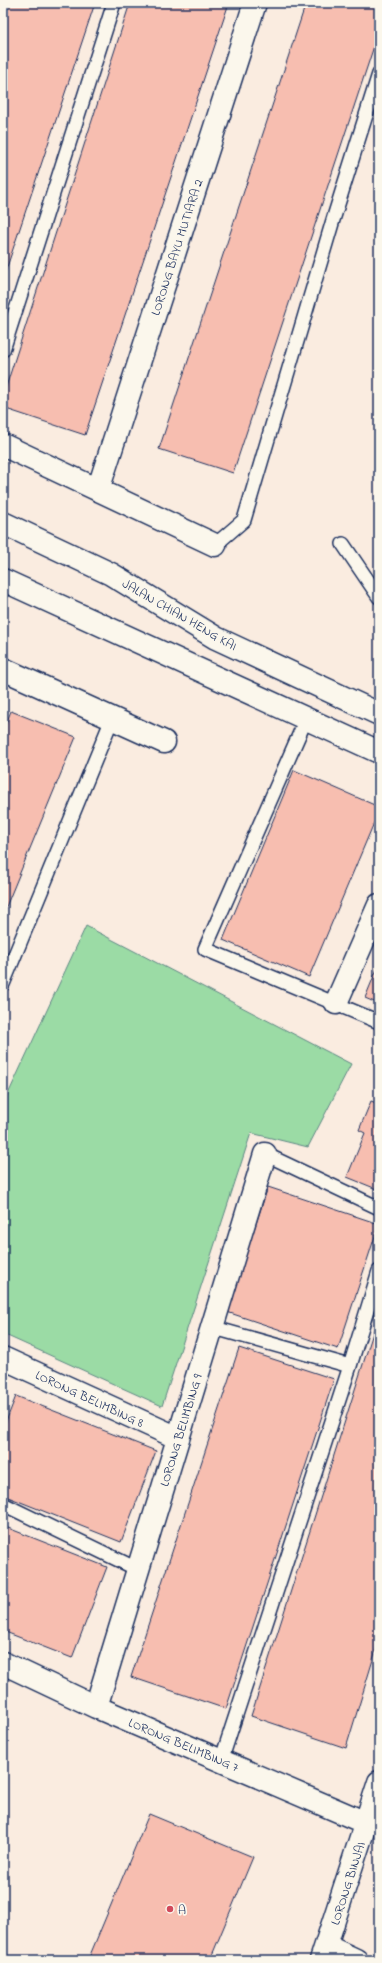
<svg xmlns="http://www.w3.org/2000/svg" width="382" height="1963" font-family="'Indie Flower',sans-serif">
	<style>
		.green { fill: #9bdba5; stroke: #5b8582 }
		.building { fill: #f7beb0; stroke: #1b2f5e }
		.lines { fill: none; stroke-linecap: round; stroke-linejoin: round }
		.service-casing { stroke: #1b2f5e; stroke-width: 16 }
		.minor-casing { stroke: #1b2f5e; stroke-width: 25 }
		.secondary-casing { stroke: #1b2f5e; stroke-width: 25 }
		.service { stroke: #fbf7ec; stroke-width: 13 }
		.minor { stroke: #fbf7ec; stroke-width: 22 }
		.secondary { stroke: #fbf7ec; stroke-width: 22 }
		.poi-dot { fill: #d1495b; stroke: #fbf7ec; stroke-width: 1.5 }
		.labels { text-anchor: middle; stroke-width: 3.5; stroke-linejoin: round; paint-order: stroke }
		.street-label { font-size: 13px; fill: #1b2f5e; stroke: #fbf7ec }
		.poi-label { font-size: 13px; fill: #1b2f5e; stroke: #fbf7ec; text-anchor: start }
	</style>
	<rect width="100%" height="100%" fill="#faece0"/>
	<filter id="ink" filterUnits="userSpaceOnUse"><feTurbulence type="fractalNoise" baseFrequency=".025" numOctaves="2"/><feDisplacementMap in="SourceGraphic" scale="8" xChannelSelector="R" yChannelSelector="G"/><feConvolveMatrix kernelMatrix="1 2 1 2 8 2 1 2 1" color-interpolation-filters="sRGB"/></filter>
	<g filter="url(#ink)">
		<path class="green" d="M86,926l265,138 -43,83 -57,-14 -89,273 -159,-72v-229z"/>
		<path class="building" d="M3,3h92l-92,276z
			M130,3h99l-144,432 -82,-27v-12z
			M306,3h73v28l-146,442 -74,-24z
			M11,711l65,26 -73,177v-183z
			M294,770l85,37v4l-70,166 -86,-37z
			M379,964v40l-14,-6z
			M371,1101l8,3v86l-32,-13 18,-44 -6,-3z
			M268,1187l111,37 -41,125 -111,-37z
			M379,1314v326l-33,108 -95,-32z
			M239,1348l95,31 -108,330 -95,-32z
			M16,1396l140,55 -35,91 -118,-47v-66z
			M3,1526l104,41 -35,91 -69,-27z
			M149,1814l104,43 -43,103h-122z"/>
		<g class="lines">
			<g class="service-casing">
				<path id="service" d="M3,350l111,-347
					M343,544l36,53
					M215,545l29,-25 89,-300 46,-146
					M306,719l-101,230 174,73
					M3,984l109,-265
					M265,1154l114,54
					M211,1327l139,39
					M3,1504l134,65
					M221,1761l129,-395 29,-95"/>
			</g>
			<g class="minor-casing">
				<path id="minor" d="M3,445l212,100
					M98,490l157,-487
					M3,669l161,73
					M336,1003l43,-98
					M3,1358l175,80
					M3,1663l93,44 270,116
					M96,1707l169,-553
					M326,1946l30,14
					M321,1960l58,-178"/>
			</g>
			<g class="secondary-casing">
				<path id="secondary" d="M3,523l108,51 105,64 163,76
					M3,580l376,172"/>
			</g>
			<use href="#service" class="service"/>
			<use href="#minor" class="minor"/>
			<use href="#secondary" class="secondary"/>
		</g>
	</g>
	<circle class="poi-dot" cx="170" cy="1909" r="4"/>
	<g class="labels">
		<g class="street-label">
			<text transform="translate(176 247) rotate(-72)" y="5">LORONG BAYU MUTIARA 2</text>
			<text transform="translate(180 614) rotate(30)" y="5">JALAN CHIAN HENG KAI</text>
			<text transform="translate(90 1398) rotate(25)" y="5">LORONG BELIMBING 8</text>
			<text transform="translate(180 1430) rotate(-73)" y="5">LORONG BELIMBING 9</text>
			<text transform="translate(184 1744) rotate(23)" y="5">LORONG BELIMBING 7</text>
			<text transform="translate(347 1883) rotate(-72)" y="5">LORONG BINJAI</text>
		</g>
		<g class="poi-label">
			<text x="178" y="1914">A</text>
		</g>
	</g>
	<rect width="382" height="1963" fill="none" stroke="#fbf7ec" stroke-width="16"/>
	<rect x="8" y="8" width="366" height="1947" fill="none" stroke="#1b2f5e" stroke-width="1.5" filter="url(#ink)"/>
</svg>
